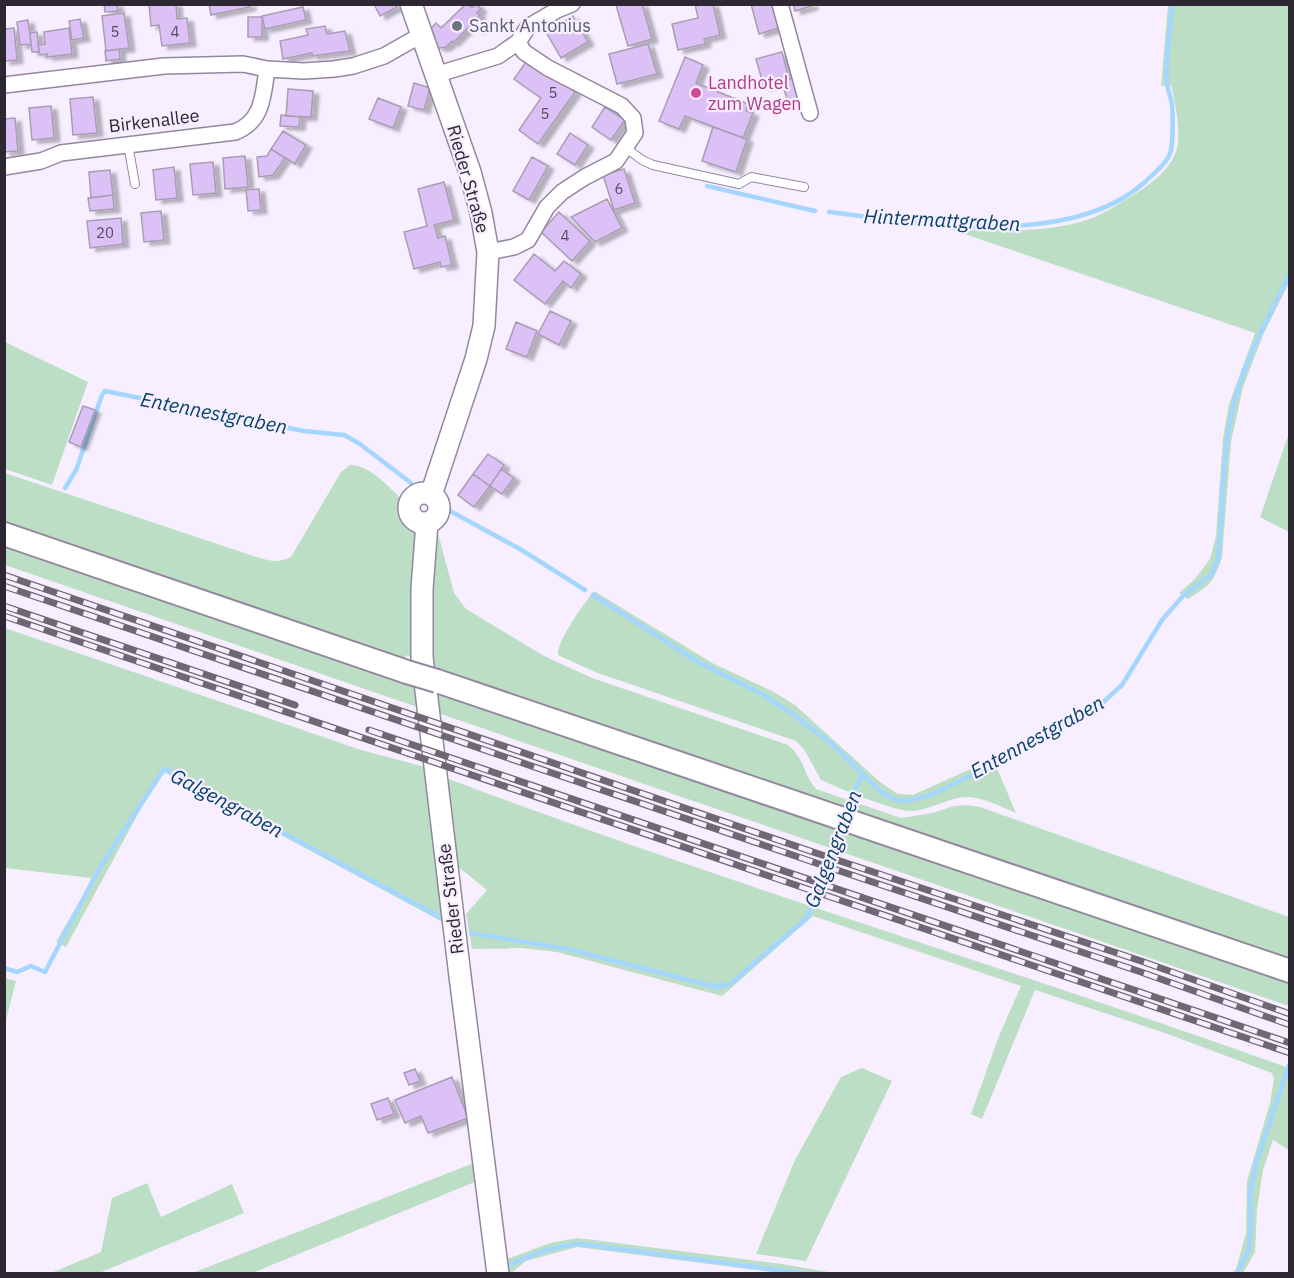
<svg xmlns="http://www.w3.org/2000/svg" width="1294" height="1278" font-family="'IBM Plex Sans',sans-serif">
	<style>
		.green { fill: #bbdec5 }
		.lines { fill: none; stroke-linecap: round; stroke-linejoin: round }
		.stream { stroke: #a5d6ff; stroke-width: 4.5 }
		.building { fill: #dbc1f5; stroke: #a99db5; stroke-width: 1.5; filter: url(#shadow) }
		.lane-casing { stroke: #93879f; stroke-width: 10 }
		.street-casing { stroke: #93879f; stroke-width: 18 }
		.secondary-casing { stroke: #93879f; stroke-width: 24 }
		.primary-casing { stroke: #93879f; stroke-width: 26 }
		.lane { stroke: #fff; stroke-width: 8 }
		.street { stroke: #fff; stroke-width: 15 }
		.secondary { stroke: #fff; stroke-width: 21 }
		.primary { stroke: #fff; stroke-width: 22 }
		.rail-casing { stroke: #6e6874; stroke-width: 7 }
		.rail { stroke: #f7efff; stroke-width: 4.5; stroke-dasharray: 14; stroke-linecap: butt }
		.primary-bridge-casing { stroke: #93879f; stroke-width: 26; stroke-linecap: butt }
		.primary-bridge { stroke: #fff; stroke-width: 22 }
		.worship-dot { fill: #6b7280; stroke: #f7efff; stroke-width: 2 }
		.hotel-dot { fill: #d1479c; stroke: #f7efff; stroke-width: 2 }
		.labels { text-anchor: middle; stroke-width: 4.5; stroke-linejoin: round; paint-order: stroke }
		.number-label { font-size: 15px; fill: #584e62 }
		.worship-label { font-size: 18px; fill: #5b616d; stroke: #f7efff; text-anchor: start }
		.hotel-label { font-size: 18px; fill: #b23c85; stroke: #f7efff; text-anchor: start }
		.street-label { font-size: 18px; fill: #2c2731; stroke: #f7efff }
		.water-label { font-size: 20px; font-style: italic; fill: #074167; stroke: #f7efff }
	</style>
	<defs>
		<filter id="shadow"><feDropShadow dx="6" dy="3.5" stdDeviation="1.5" flood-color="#0004"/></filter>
	</defs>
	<rect width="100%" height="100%" fill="#f7efff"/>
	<path class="green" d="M1168,5h122l-1,278 -26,52 -20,52 -12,55 -9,116c-9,25 -12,27 -34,41l-9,-6 16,-14 15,-20 6,-23 7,-98 6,-34 26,-71 -308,-105c46,3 95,6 140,-8 17,-6 33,-17 48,-26 17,-11 37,-26 42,-46 4,-15 -2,-48 -6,-63l-10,1z
		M5,342l83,40 -36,103 -47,-16z
		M1289,433l1,99h-1l-29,-15z
		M350,465c21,0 39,23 54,36 -2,14 2,20 13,27l-2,131 -9,-4 -1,5 -400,-136v-51l254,85c12,3 20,5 32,-1l50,-85z
		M436,526l18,67 12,16 78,47 48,22 196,67c17,14 15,29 28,44l85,29 31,-5 22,-7 13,-1 13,2 309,110v46l-773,-265 -89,-32z
		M5,542l410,144 2,21 -412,-142z
		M594,591l120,73 60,28 21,13 85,77 18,12 15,1 80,-36 23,54c-15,-6 -33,-16 -49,-16 -20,0 -38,15 -58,14 -20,-2 -69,-22 -88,-31l-17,-31 -8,-8 -201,-69 -37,-17c-1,-15 26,-51 36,-64z
		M5,628l356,122 64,17 23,158 -282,-152 -7,2 -93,172 -10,-5 34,-59 1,-5 -86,-10z
		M431,690l858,291v25l-857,-295z
		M446,778c278,105 564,190 843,290v82l-16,-10 -10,30 -6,39 -2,43 -12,21h-11l4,-4 10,-36 1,-52 23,-78 4,-24 -2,-6 -107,-40 -130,-43 -53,129 -11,-5 28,-78 22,-50 -208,-70 -91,80 -165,-44 -36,-4 -49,1 -6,-35 21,-24 -31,-25z
		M5,978l11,3 -11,43 -1,-46z
		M862,1068l30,13 -86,180 -50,-7 39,-94 46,-83z
		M479,1161l3,18 -230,94 -62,1z
		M147,1183l14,34 71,-33 12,29 -145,60h-48l50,-21 11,-54z
		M578,1238l204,26 52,9h-55l-202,-26 -51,14 -15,12h-7v-10l3,-4 43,-16z"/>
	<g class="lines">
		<path class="stream" d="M707,186l108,25
			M829,212c92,11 243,38 317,-31 9,-9 22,-18 25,-31 2,-11 2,-35 1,-46 -1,-7 -5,-15 -5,-22 -2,-21 4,-55 5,-78
			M65,488l11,-18 26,-75 3,-4 199,40 40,4 16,9 51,39
			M450,511l70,38 65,41
			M593,595l105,67 62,31 31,20 42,32 48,47 15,8 11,1 24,-6 49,-24 120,-66 22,-20 40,-65 21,-24 29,-22 6,-16c6,-57 3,-118 21,-172 13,-39 33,-76 51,-113
			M844,812l19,-38
			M471,933l96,16 149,38 14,-3 77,-66 32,-93
			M4,968l13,4 14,-6 14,6 54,-103 65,-100 276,148
			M509,1265c25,-11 46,-20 72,-21l226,30
			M1237,1274l12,-26 2,-24 -1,-31 6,-29 33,-99"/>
	</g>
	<path class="building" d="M104,4h13l1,7 -13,1z
		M149,4h27l1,15 10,-1 3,25 -28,3 -3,-21 -8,1z
		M209,4h41v3l-39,8z
		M374,4h22l1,3 -17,9z
		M466,4l6,3 4,-3 5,5 -4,4 3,2 -2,2 6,7 -6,6 -6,-6 -19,19 -1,-2 -6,6 -7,1 -5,-5 1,-5 -7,-6 8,-9 5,5z
		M642,4l10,35 -24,7 -12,-41z
		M695,4h18l7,31 -16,4 1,5 -27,6 -6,-26 26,-6z
		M751,4h25l6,23 -23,7z
		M793,4h19v2l-17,5z
		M303,7l3,13 -41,9 -3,-13z
		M124,13l5,35 -23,3 -4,-35z
		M573,16l15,26 -27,16 -15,-26z
		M248,17h14v20h-14z
		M80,19l4,19 -12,2 -3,-19z
		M28,20l3,24 -11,1 -3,-23z
		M325,26l2,8 18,-3 5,20 -38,5v-3l-29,6 -3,-18 28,-6 -2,-6z
		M14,28l3,32 -13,1v-32z
		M69,28l3,26 -25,3v-3l-7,1 -2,-10 7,-1 -1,-12z
		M37,32l2,20h-7l-2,-19z
		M648,44l9,30 -40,10 -8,-30z
		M119,49l1,10 -14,2 -1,-10z
		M782,52l7,27 7,-2 6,22 -14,4 -6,-21 -18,5 -8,-28z
		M685,57l18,8 -7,18 52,21 -2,7 7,2 -10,25 -58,-22 -6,13 -20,-8z
		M528,59l47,33 -37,52 -19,-14 22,-32 -27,-19z
		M414,83l16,5 -6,22 -16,-4z
		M288,89l25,2 -2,26 -25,-1z
		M93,97l4,36 -24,2 -3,-36z
		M378,98l23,9 -8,21 -24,-9z
		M51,106l3,32 -22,2 -3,-32z
		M605,107l20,13 -14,20 -19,-13z
		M281,115l19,2 -1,10 -19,-1z
		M15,118l3,33 -14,1v-33z
		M713,127l34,12 -11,33 -34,-11z
		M283,131l23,14 -11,19 -24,-15z
		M570,133l18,12 -13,20 -18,-11z
		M271,149l14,9 -12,17 -14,2 -2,-20 10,-1z
		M245,156l3,31 -23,2 -2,-31z
		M532,157l16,9 -19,34 -16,-9z
		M213,162l3,31 -23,2 -3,-31z
		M174,167l3,31 -21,2 -3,-30z
		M624,169l11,34 -21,7 -11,-35z
		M110,170l3,25 -22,3 -2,-26z
		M444,182l10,38 -20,5 4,13 7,-2 7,29 -11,2 -1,-5 -26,7 -10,-37 23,-6 -9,-37z
		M259,189l2,21 -13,1 -2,-21z
		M113,195l1,14 -24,2 -2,-13z
		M607,199l15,29 -27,14 -24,-25z
		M161,211l3,29 -20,2 -3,-29z
		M559,212l31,29 -18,20 -31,-29z
		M121,218l2,26 -33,4 -3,-27z
		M534,254l21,17 9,-10 17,13 -10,14 -8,-7 -18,23 -31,-24z
		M550,311l21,10 -12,24 -21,-11z
		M516,322l21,9 -10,26 -21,-8z
		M83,406l12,4 -14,37 -12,-5z
		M488,454l16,11 -14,21 -17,-12z
		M501,469l13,9 -12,16 -12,-8z
		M473,474l17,12 -16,21 -16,-12z
		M415,1069l5,12 -11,4 -5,-12z
		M452,1077l16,41 -40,15 -7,-17 -16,7 -10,-23z
		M388,1098l6,16 -17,6 -6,-16z"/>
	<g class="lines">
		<g class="lane-casing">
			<path id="lane" d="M128,144l7,40
				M626,148l16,12 11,5 86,19 12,-7 53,10"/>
		</g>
		<g class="street-casing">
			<path id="street" d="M780,4l30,109
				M435,75l63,-19 20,-14 10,-15 29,-17 15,-6
				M4,85l160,-19 79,-2 24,5 37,2 30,-2 19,-3 31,-10 37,-21
				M4,167l37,-6 20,-8 174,-21c28,-11 28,-36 32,-63
				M488,252l26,-5 14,-7 19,-33 15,-15 23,-15 31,-16 19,-28 -2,-15 -11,-12 -74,-38 -24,-16 -6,-10"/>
		</g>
		<g class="secondary-casing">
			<path id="secondary" d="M411,4l59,168 11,41 7,39 -4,74 -8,33 -45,136
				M409 508a15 15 0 1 1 30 0a15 15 0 1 1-30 0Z
				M427,523l-5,66v68l38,319 38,298"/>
		</g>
		<g class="primary-casing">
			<path id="primary" d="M4,534l403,138
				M437,681l853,290"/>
		</g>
		<use href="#lane" class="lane"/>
		<use href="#street" class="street"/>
		<use href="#secondary" class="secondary"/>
		<use href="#primary" class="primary"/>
		<g class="rail-casing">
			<path id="rail" d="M4,575l809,277 328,109 149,53
				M4,586l809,276 325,109 152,54
				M4,606l291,99
				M4,616l1286,437
				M369,730l921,313"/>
		</g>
		<use href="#rail" class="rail"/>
		<g class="primary-bridge-casing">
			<path id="primary-bridge" d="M407,672l30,9"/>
		</g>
		<use href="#primary-bridge" class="primary-bridge"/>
	</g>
	<circle class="worship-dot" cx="457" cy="26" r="6"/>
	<circle class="hotel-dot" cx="696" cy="93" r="6"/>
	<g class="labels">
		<g class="number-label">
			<text x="115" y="37">5</text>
			<text x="175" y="37">4</text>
			<text x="553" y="98">5</text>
			<text x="545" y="119">5</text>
			<text x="619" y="194">6</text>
			<text x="105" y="238">20</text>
			<text x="565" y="241">4</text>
		</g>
		<g class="worship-label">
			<text x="469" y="32">Sankt Antonius</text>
		</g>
		<g class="hotel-label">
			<text x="708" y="89">Landhotel<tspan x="708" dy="21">zum Wagen</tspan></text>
		</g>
		<g class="street-label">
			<text transform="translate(154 121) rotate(-7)" y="6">Birkenallee</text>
			<text transform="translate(468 179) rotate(74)" y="6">Rieder Straße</text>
			<text transform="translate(451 899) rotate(-97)" y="6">Rieder Straße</text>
		</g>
		<g class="water-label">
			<text transform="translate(942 220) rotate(3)" y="7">Hintermattgraben</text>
			<text transform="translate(214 413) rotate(11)" y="7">Entennestgraben</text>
			<text transform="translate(1037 737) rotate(-29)" y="7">Entennestgraben</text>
			<text transform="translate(227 803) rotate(28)" y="7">Galgengraben</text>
			<text transform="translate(833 849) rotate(-69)" y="7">Galgengraben</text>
		</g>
	</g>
	<rect width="1294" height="1278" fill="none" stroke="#2c2731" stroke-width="12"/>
</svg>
